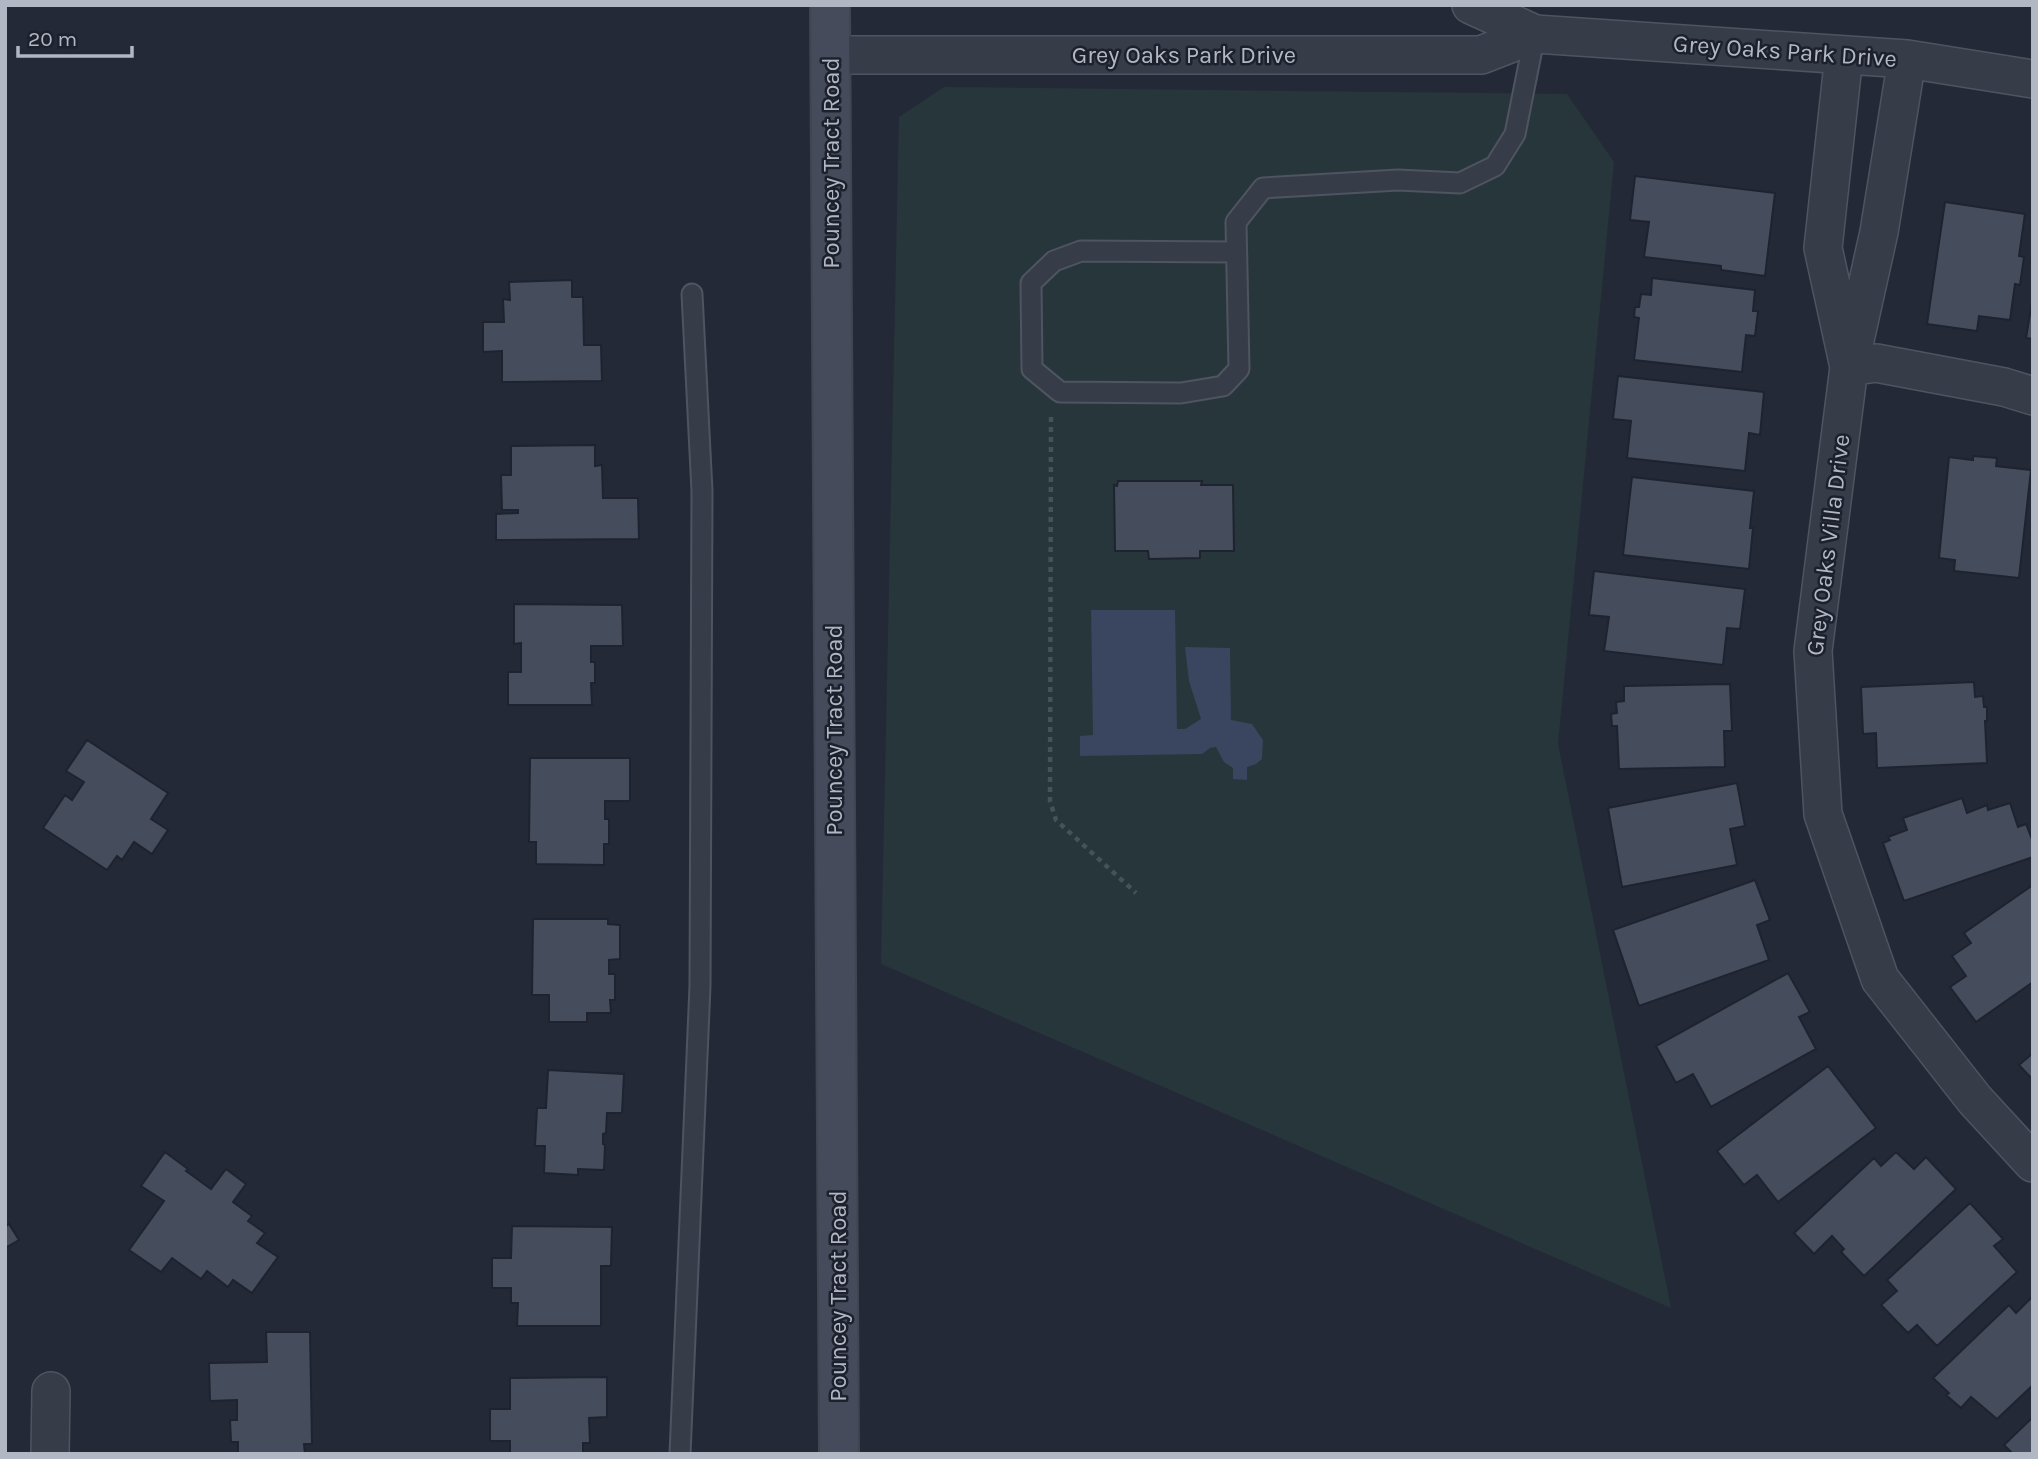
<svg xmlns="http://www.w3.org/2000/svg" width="2038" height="1459" font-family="Karla,sans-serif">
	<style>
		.green { fill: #27363a }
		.water { fill: #3a455f }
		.building { fill: #454c5c; stroke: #1e232f; stroke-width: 2 }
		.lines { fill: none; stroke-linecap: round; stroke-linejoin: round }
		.lane-casing { stroke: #4f5460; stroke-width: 23 }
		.street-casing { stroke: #4f5460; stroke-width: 40 }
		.secondary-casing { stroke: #404551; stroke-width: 42 }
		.path { stroke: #455358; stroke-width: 4.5; stroke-dasharray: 5 5; stroke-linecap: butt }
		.lane { stroke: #373c49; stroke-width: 19 }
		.street { stroke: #373c49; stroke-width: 37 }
		.secondary { stroke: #464b5b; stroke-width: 38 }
		.labels { text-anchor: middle; stroke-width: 5; stroke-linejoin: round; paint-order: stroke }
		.street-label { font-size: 24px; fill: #b2b7c4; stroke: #1c212d }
	</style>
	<rect width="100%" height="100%" fill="#242938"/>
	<path class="green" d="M944,87l623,7 47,68 -56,582 113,564 -790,-344 18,-847z"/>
	<path class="water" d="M1091,610h84l2,119h8l16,-10 -12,-38 -4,-34 45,1 1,72 21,4 11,16 -1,19 -6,5 -9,3v13l-14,-1v-11l-9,-6 -8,-15 -6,1 -8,6 -122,2v-20l13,-1z"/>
	<path class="building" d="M1635,176l140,17 -10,83 -44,-6v-4l-77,-9 5,-35 -19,-2z
		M1945,202l80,12 -6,42 5,1 -4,28 -5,-1 -5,36 -31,-4 -2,15 -50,-7z
		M1652,278l103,12 -2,21h5l-3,25 -9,-1 -4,37 -108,-12 5,-42 -5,-1 1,-10h4l2,-13 10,1z
		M572,280v17h11l1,48h17l1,36 -100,1v-31l-19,1v-30h21l-1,-23 7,1 -1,-18z
		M2033,296v43l-7,-1z
		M1618,376l146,16 -4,43 -11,-2 -4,38 -118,-13 4,-37 -18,-2z
		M595,445v21l7,-1 1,33h35l1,41 -143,1v-26l22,-1v-3h-16l-1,-35h10v-29z
		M1973,456l24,2 -1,8 35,4 -12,108 -65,-7 1,-11 -16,-2 10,-101 24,3z
		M1632,477l122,14 -4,37h3l-4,41 -126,-14z
		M1118,481h84l-1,4h32l1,66h-34v7l-51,1 -1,-8h-33l-1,-66 3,1z
		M1594,571l151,18 -5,40 -13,-1 -4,37 -119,-14 5,-34 -20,-2z
		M514,604l108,1 1,41h-32v16h4v21h-4l1,22h-84v-33h13v-29l-7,1z
		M1974,682l1,15 8,-1 1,11h3v14h-2l2,42 -110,5 -1,-35 -13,1 -2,-47z
		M1730,684l2,47h-8l1,36 -106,2 -2,-43h-5l-1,-12 6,-1 -1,-11 8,-1v-15z
		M87,740l81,53 -17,26 17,11 -16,24 -18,-12 -12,18 -5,-4 -10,14 -64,-42 22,-33 7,5 12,-18 -18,-11z
		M530,758h100v43h-25v18h4v25h-5v21l-68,-1v-22h-7z
		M1737,783l8,43 -15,3 7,36 -115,22 -14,-79z
		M1962,798l5,15 20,-8 1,5 22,-7 8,24 8,-3 7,18v15l-129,44 -21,-58 7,-3 -2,-3 19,-7 -4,-12z
		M1755,880l15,40 -13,5 12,35 -130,46 -26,-76z
		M2033,885v97l-57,40 -26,-35 16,-11 -14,-20 19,-13 -7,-10z
		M533,919h75v5l12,1v34l-11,1v14h6v26h-5l1,13h-24v9h-38v-27h-17z
		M1788,973l22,39 -11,5 17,32 -105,58 -18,-33 -17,9 -20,-37z
		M2033,1053v27l-14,-15z
		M1828,1066l48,62 -98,74 -21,-27 -13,10 -27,-34z
		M548,1070l76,4 -2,39h-15l-1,20 -3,1v10l2,1 -1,25 -26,-1v6l-34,-2 1,-27h-10l2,-38h9z
		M165,1152l23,17 -2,2 25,18 15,-20 20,15 -13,18 19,14 -4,5 17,12 -8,10 21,14 -26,36 -19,-13 -5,7 -21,-16 -6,8 -29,-21 -11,14 -32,-22 35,-49 -23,-15z
		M1896,1152l18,17 12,-12 30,32 -92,87 -23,-24 3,-3 -12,-13 -18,18 -20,-21 80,-75 7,8z
		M1970,1203l33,36 -9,7 23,26 -80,74 -20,-21 -9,8 -27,-28 16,-14 -10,-11z
		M9,1224l10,16 -14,8v-21z
		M512,1226l100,1 -1,39h-10v60h-84l1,-23h-7v-15h-19v-30h19z
		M2032,1297l1,88 -36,34 -26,-22 -10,11 -15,-13 3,-2 -16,-15 76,-73 7,8z
		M266,1332h44l2,112h-8l1,10h-67v-12h-7l-1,-22h7v-20l-27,1 -1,-38 58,-1z
		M607,1377v40l-18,1 1,25h-7v11h-73v-13h-20v-32h20v-31z
		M2033,1417v37h-20l-9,-9z"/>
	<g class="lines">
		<g class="lane-casing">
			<path id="lane" d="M1236,252l-155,-1 -27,10 -23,22 1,86 28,23 121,1 42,-7 16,-17 -3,-147 27,-34 135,-8 62,3 35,-17 20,-32 20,-100
				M680,1454l20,-468 2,-495 -10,-197"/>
		</g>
		<g class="street-casing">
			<path id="street" d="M1471,5l64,29 372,25 126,20
				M830,55h651l54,-21
				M1844,55l-21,193 26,119 30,-135 28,-173
				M2033,396l-29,-9 -128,-24 -27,4 -36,284 10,163 57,165 95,121 58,63
				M50,1454l1,-63"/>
		</g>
		<g class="secondary-casing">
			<path id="secondary" d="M830,5l9,1449"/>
		</g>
		<path class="path" d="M1051,417l-1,384 6,19 80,73"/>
		<use href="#lane" class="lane"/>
		<use href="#street" class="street"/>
		<use href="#secondary" class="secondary"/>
	</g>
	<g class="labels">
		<g class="street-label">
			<text transform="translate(1785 51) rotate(4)" y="8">Grey Oaks Park Drive</text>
			<text x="1184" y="63">Grey Oaks Park Drive</text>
			<text transform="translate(831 163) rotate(-90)" y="8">Pouncey Tract Road</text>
			<text transform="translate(1828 545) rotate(-83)" y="8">Grey Oaks Villa Drive</text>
			<text transform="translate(834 730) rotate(-90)" y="8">Pouncey Tract Road</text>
			<text transform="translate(838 1296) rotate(-90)" y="8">Pouncey Tract Road</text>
		</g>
	</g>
	<rect width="2038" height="1459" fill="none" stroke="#b2b7c4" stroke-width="14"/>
	<path d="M18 46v10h114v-10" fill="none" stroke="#b2b7c4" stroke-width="3.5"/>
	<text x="28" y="46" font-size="21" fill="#b2b7c4" stroke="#1c212d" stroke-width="5" paint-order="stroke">20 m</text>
</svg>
